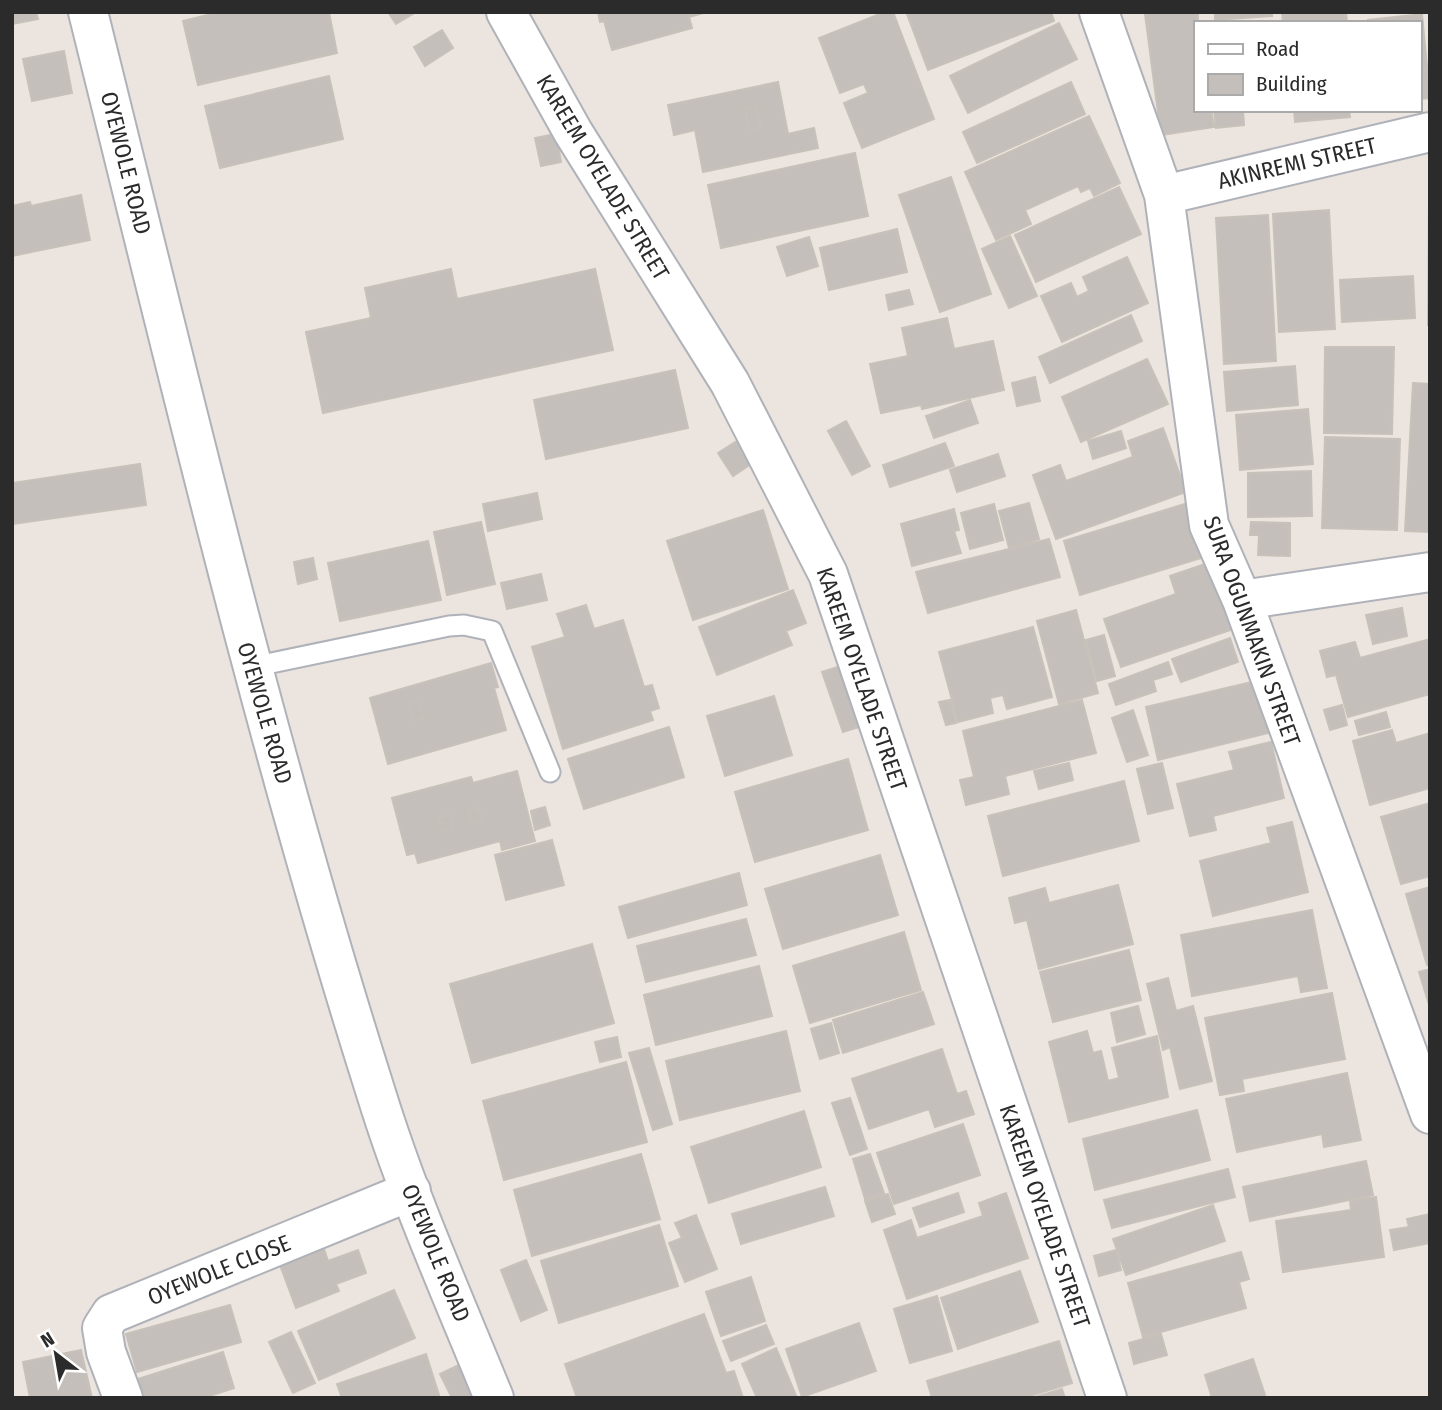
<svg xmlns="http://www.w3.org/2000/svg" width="1442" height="1410" font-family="'Fira Sans Condensed',sans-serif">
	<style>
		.building { fill: #c4bfbb; stroke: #c7c1b9; stroke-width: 2; fill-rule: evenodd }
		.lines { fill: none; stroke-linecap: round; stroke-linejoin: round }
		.service-casing { stroke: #b0b2ba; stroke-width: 23 }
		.minor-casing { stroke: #b0b2ba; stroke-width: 42 }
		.service { stroke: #fff; stroke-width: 19 }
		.minor { stroke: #fff; stroke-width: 38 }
		.labels { text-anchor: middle; stroke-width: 5; stroke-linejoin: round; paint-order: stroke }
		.street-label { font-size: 23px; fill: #2b2b2b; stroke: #fff }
	</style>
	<rect width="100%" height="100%" fill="#ece5df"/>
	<path class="building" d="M12,12h24l2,7 -26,5z
		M220,12h109l8,41 -139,32 -15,-64z
		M388,12h28l-20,12z
		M598,12h109l-18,5 3,11 -80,22 -8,-29 -4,1z
		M885,12h8l41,107 -72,29 -18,-45 24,-10 -4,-9 -24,9 -21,-55z
		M911,12h140l3,9 -126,49 -21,-56z
		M1158,12h40l-3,98h16l3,17 -53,8 -16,-121z
		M1215,12h57v4l-57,4z
		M1282,12h64l1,11h-64z
		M1422,14l8,84 -11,1v-76h-51v-3z
		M1059,23l18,36 -109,54 -18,-37z
		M442,30l11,18 -28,18 -11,-19z
		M64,51l8,42 -40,8 -9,-42z
		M329,76l14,63 -123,29 -15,-62z
		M778,82l10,52 26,-6 4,20 -115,24 -8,-42 -21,5 -6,-30zM756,106l5,22 -12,3 -4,-23z
		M1071,82l14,32 -108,49 -14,-31z
		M756,106l5,22 -12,3 -4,-23z
		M1214,110h29l1,15 -28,3z
		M1294,110h55l1,7 -55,5z
		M1089,116l31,67 -26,13 -4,-8 -9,4 -3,-6 -53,24 6,14 -35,16 -31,-68z
		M556,134l5,28 -20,4 -6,-28z
		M855,153l13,63 -147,32 -13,-63z
		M951,177l40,117 -51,18 -41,-117z
		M1119,187l22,47 -105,48 -21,-47z
		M81,195l9,45 -78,16v-50l18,-4 1,4z
		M1429,202l1,123h-2z
		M1329,210l6,119 -56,3 -6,-118z
		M1268,215l8,146 -52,3 -8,-146z
		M897,229l10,43 -78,18 -9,-42z
		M1010,236l27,60 -28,12 -27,-59z
		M809,237l9,29 -31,10 -10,-29z
		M1127,257l21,46 -86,39 -21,-46 30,-13 6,14 12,-6 -6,-14z
		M451,269l6,30 138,-30 18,81 -290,63 -17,-81 65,-14 -6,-30z
		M1413,276l2,42 -73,4 -2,-42z
		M909,290l4,14 -24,6 -3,-15z
		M1131,315l11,26 -92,42 -11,-26z
		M947,318l7,31 39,-8 11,49 -82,19 -1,-4 -40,8 -11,-49 38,-8 -6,-28z
		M1325,347h69l-2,87 -68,-1z
		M1147,359l21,45 -87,38 -19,-45z
		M1295,366l3,39 -71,6 -3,-39z
		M675,370l13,58 -142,31 -12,-59z
		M1035,377l5,24 -23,5 -5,-23z
		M1413,383l17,1v148l-25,-1z
		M970,400l8,23 -44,15 -8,-22z
		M1308,409l5,55 -73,6 -4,-55z
		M846,421l24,45 -18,9 -24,-44z
		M1163,428l23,64 -130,47 -23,-64 27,-10 6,16 67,-24 -5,-16z
		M1121,431l5,17 -33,11 -5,-18z
		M1325,437l75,2 -3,91 -75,-2z
		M737,441l14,23 -18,12 -15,-23z
		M945,443l9,23 -64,21 -7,-22z
		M998,454l7,22 -48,16 -7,-22z
		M140,464l6,41 -134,19v-41z
		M1311,471l1,45 -64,1v-44z
		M537,493l5,26 -54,12 -5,-27z
		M1029,503l10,36 -30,9 -10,-37z
		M1188,503l16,54 -124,38 -16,-54z
		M994,504l9,36 -33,9 -9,-36z
		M954,509l5,21 -5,1 7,22 -49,13 -11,-42z
		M763,510l25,79 -95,31 -26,-79z
		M481,522l14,62 -48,11 -13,-63z
		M1251,522l39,1v33l-32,-1 1,-20h-9z
		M1049,539l11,38 -132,36 -12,-41z
		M428,541l13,59 -101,21 -12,-58z
		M313,558l4,21 -19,5 -4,-22z
		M1214,561l22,67 -115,39 -17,-48 72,-25 -6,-18z
		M541,574l6,26 -40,9 -6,-26z
		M793,590l13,33 -20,8 6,14 -75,30 -18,-48z
		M586,605l8,24 29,-9 21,67 8,-2 7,23 -9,3 3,9 -90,29 -31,-102 33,-10 -8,-23z
		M1402,608l5,28 -34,8 -7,-29z
		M1076,610l22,83 -39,11 -22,-83z
		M1033,627l19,70 -45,12 -4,-14 -13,3 3,15 -35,9 -19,-70z
		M1104,635l11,41 -18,5 -11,-41z
		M1230,638l8,24 -57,20 -9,-23z
		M1430,639v55l-82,23 -12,-42 -9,2 -7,-26 35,-9 5,16z
		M1168,662l4,12 -19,6 3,11 -40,14 -7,-21z
		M491,663l7,24 -4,1 12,42 -118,34 -18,-66zM418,702l5,16 -10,3 -5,-16z
		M844,665l21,60 -22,7 -21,-60z
		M1256,681l12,52 -110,27 -12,-53z
		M774,696l18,59 -67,21 -18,-60z
		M950,700l6,23 -10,2 -7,-23z
		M1082,700l14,53 -91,23 4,18 -43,11 -6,-25 14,-3 -11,-46z
		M418,702l5,16 -10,3 -5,-16z
		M1342,705l5,20 -17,5 -6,-20z
		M1133,710l15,45 -21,7 -15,-44z
		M1386,712l4,15 -31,8 -4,-14z
		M669,727l15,50 -100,32 -16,-50z
		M1392,730l4,13 34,-10v55l-60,17 -17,-64z
		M1271,742l13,56 -71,18 3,14 -26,6 -13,-52 57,-14 -5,-18z
		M848,759l20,71 -113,32 -20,-70z
		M1069,763l4,17 -34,9 -5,-18z
		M1162,763l11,45 -25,6 -11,-45z
		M517,771l18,70 -33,9 -2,-9 -82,22 -3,-10 -8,2 -15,-57 79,-21 2,6zM478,808l4,13 -11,3 -3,-14zM450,815l3,13 -10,4 -4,-15z
		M1124,781l15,60 -136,35 -15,-60z
		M1430,803v73l-29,8 -20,-67z
		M545,807l5,18 -15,5 -4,-19z
		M478,808l4,13 -11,3 -3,-14z
		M450,815l3,13 -10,4 -4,-15z
		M1292,822l16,70 -95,24 -13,-55 71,-18 -4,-15z
		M552,840l12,45 -58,15 -11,-45z
		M880,855l18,60 -115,34 -18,-60z
		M739,873l8,32 -119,33 -9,-31z
		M1118,885l15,59 -94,25 -12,-49 -12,3 -6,-25 36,-10 4,15z
		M1430,887v77l-3,1 -21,-71z
		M1312,910l15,78 -26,4 -3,-16 -106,20 -11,-61z
		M746,919l10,36 -110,27 -9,-36z
		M904,932l17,58 -111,33 -17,-57z
		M592,944l22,79 -142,40 -22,-79z
		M1129,950l12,50 -88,22 -13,-50z
		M759,966l13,50 -116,29 -12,-50z
		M1430,969v39l-11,-36z
		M1168,978l8,33 17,-5 19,75 -32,8 -10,-42 -7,3 -16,-66z
		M923,992l11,32 -91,29 -10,-33z
		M1332,993l13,66 -103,20 2,12 -24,4 -15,-77z
		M1138,1006l7,28 -28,8 -6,-29z
		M831,1023l8,30 -19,6 -9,-30z
		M786,1031l14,60 -120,29 -14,-59z
		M1087,1031l6,22 8,-2 7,30 11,-3 -7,-30 45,-12 11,61 -99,25 -20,-80z
		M617,1037l4,20 -21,5 -5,-20z
		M649,1048l23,76 -19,6 -24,-77z
		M942,1049l15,45 9,-3 8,23 -39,13 -6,-18 -60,20 -17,-50z
		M626,1062l21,80 -143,38 -21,-79z
		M1347,1073l14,67 -37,7 -2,-13 -85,18 -11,-53z
		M850,1098l17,51 -17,6 -18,-52z
		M1197,1110l13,50 -115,30 -12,-51z
		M804,1111l17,56 -112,36 -18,-56z
		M963,1124l17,51 -86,29 -17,-51z
		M641,1154l19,65 -128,37 -18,-66z
		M870,1154l14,39 -19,6 -12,-40z
		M1366,1161l7,34 -123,26 -7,-34z
		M1228,1169l7,28 -123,31 -8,-28z
		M825,1187l9,29 -93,28 -9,-30z
		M958,1193l6,19 -44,15 -7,-19z
		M1006,1193l22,65 -121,41 -23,-69 27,-10 6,18 66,-22 -4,-13z
		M888,1194l7,20 -23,8 -7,-21z
		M1376,1197l8,60 -101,15 -7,-51 75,-11 -1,-9z
		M1213,1205l12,36 -99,34 -13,-36z
		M1430,1214v29l-36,7 -4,-20 19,-3 -2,-8z
		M696,1215l21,54 -32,13 -16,-39 13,-5 -7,-15z
		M659,1225l19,61 -119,37 -18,-62z
		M324,1249l4,12 30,-11 8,23 -30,11 3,7 -43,17 -16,-43z
		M1116,1250l5,20 -22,6 -5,-20z
		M1241,1252l8,27 -10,3 7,26 -103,29 -15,-54z
		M526,1260l21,50 -26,11 -20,-51z
		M1020,1271l18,51 -80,27 -17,-51z
		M751,1277l14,44 -44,15 -15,-44z
		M394,1290l21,48 -96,42 -21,-49z
		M937,1296l15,55 -42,12 -16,-54z
		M230,1305l11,37 -104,30 -11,-38z
		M704,1314l22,59 8,-2 9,27h-166l-12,-34z
		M859,1323l17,48 -74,26 -16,-48z
		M766,1325l8,19 -43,17 -8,-20z
		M291,1332l24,51 -22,10 -24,-51z
		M1161,1334l6,21 -33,9 -5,-21z
		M1059,1341l13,42 -49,15h-91l-5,-17z
		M776,1348l21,50h-40l-15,-34z
		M81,1350l11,48h-62l-7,-36z
		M223,1352l11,36 -31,10h-59l-6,-19z
		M426,1354l14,44h-98l-5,-14z
		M1253,1359l13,39h-54l-7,-23z
		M467,1361l17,37h-32l-12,-24z
		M1062,1389l3,9h-33z"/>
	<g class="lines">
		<g class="service-casing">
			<path id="service" d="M252,667l197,-41 15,-1 28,6 58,141"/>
		</g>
		<g class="minor-casing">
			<path id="minor" d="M88,12c90,362 175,725 288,1081 32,104 77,204 118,305
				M506,12l67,120 157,251 98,191 279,824
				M1099,12l65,183 45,330 33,75 188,514
				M1164,195l266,-63
				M1242,600l188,-28
				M123,1398l-17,-46 -4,-24 9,-14 300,-123"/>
		</g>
		<use href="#service" class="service"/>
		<use href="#minor" class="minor"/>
	</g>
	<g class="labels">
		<g class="street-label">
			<text transform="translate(126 163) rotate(76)" y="8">OYEWOLE ROAD</text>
			<text transform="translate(1297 163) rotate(-13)" y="8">AKINREMI STREET</text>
			<text transform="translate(603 177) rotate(59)" y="8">KAREEM OYELADE STREET</text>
			<text transform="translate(1252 631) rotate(70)" y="8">SURA OGUNMAKIN STREET</text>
			<text transform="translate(862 679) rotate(71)" y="8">KAREEM OYELADE STREET</text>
			<text transform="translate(265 713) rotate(74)" y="8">OYEWOLE ROAD</text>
			<text transform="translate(1045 1216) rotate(71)" y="8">KAREEM OYELADE STREET</text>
			<text transform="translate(436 1253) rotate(68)" y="8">OYEWOLE ROAD</text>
			<text transform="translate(219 1270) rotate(-22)" y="8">OYEWOLE CLOSE</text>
		</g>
	</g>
	<rect width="1442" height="1410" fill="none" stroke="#2b2b2b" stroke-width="28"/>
	<rect x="1194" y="21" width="228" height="91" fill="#ffffff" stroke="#aaaaaa" stroke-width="2"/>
	<rect x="1208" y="44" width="35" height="10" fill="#ffffff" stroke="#aaaaaa" stroke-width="2"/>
	<text x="1256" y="56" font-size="21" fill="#2b2b2b">Road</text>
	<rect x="1208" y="74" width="35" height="21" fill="#c4bfbb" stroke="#aaaaaa" stroke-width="2"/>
	<text x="1256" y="91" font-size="21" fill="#2b2b2b">Building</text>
	<g transform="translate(56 1354) rotate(329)" stroke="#ffffff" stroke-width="5" paint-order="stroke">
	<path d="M0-5L12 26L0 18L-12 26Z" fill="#2b2b2b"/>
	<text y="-10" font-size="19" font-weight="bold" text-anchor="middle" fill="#2b2b2b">N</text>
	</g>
</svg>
